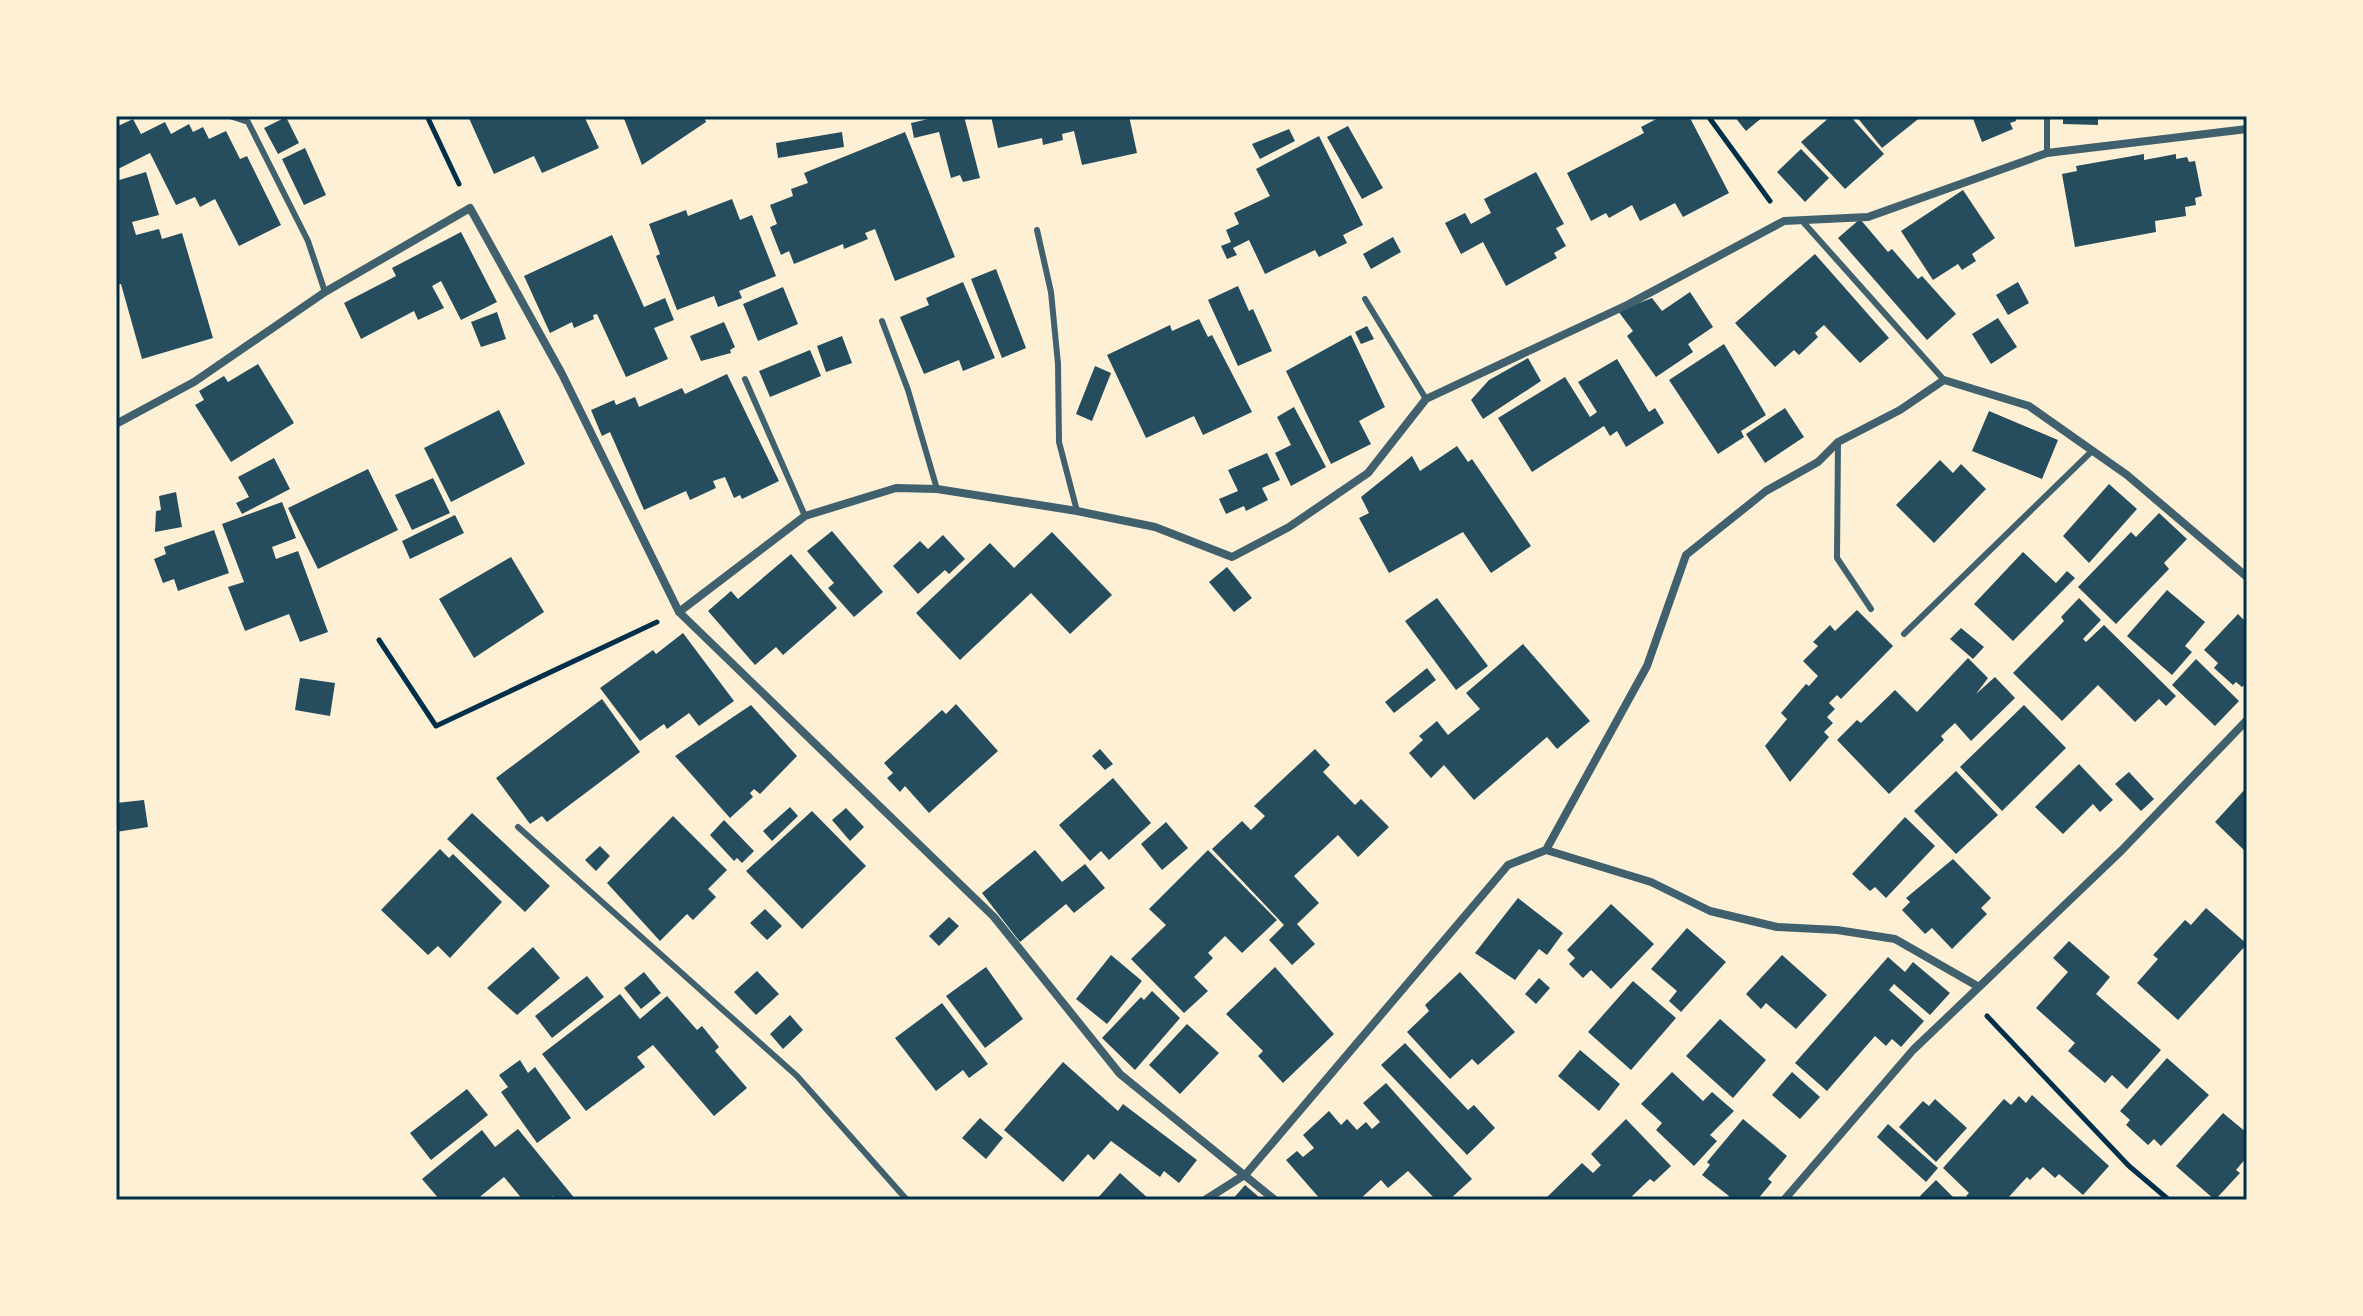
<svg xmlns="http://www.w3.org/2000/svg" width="2363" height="1316" font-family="Mulish,sans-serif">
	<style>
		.building { fill: #264d5e }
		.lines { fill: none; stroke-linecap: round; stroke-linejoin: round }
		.path { stroke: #003049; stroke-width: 5 }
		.service { stroke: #3f606c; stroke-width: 6 }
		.minor { stroke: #3f606c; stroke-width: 8 }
		.neatline { fill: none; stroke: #003049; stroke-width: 3 }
	</style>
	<rect width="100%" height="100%" fill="#fdf0d5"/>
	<path class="building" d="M468,116h116l15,32 -57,25 -8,-17 -40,18z
		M623,116h81l2,6 -64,43z
		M941,116h23l16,62 -17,4 -3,-7 -9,3 -12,-46 -25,6 -3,-15z
		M991,116h138l8,37 -55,12 -8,-34 -12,3 1,6 -20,5 -1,-7 -44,10z
		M1662,116h27l40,77 -46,24 -8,-14 -35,18 -8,-16 -23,13 -3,-5 -15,8 -24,-48 77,-40 -3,-6z
		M1734,116h30l-18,15z
		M1831,116h19l34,38 -39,35 -44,-47z
		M1856,116h66l-40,32z
		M1972,116h43l1,5 -6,2 3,6 -31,13z
		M2063,116h69v3h-34v6l-35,-1z
		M286,117l13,26 -21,11 -14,-26z
		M133,119l8,15 24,-12 6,12 18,-10 4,8 10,-5 6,12 17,-8 14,28 7,-3 34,69 -42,21 -24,-47 -15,8 -5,-10 -19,8 -26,-52 -34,17v-43z
		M1348,126l35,62 -21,11 -35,-62z
		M1289,129l6,12 -35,18 -8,-15z
		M842,132l2,15 -66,11 -2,-15z
		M905,132l50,125 -60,24 -20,-52 -10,4 3,6 -24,10 -1,-5 -49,20 -5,-13 -8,4 -11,-28 7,-3 -7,-19 23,-9 -2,-7 17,-6 -4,-10z
		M1319,136l44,89 -20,10 4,8 -28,14 -4,-7 -50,24 -16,-34 -16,8 4,7 -10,4 -6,-13 10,-4 -5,-12 13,-6 -5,-11 36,-17 -14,-27z
		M305,148l21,47 -22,10 -22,-46z
		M1801,149l28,29 -24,24 -28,-30z
		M2144,154v6l32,-6v5l11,-2 2,5 6,-1 7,35 -7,2 1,7 -11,2 1,9 -31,5 1,11 -81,15 -13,-73 15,-3 -1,-5z
		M146,172l13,43 -27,7 4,13 23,-6 3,10 20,-6 31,105 -71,21 -21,-75 -5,1v-104z
		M1536,172l28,52 -8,4 10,18 -12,7 3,5 -51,28 -23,-44 -22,12 -16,-31 20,-10 6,11 20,-11 -7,-14z
		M1963,190l32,48 -23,16 4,7 -14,9 -4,-6 -25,16 -32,-49z
		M732,199l8,21 12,-5 24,61 -37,15 3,7 -24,9 -4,-11 -37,14 -21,-54 4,-2 -11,-30 37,-14 2,6z
		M1860,219l28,33 4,-3 26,30 4,-3 34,38 -29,26 -89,-102z
		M461,232l36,70 -36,18 -20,-39 -9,5 12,22 -26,12 -4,-9 -53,28 -17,-36 52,-27 -4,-8z
		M612,235l32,72 21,-9 9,22 -20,8 14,31 -42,18 -29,-63 -4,1 1,4 -20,9 -2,-6 -22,11 -26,-57z
		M1393,237l8,15 -30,17 -8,-15z
		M1815,254l74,84 -29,25 -36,-38 -9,8 3,4 -19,18 -5,-5 -19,17 -40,-44z
		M996,269l30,79 -24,10 -31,-79z
		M963,282l32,76 -32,13 -4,-11 -35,14 -24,-57 29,-12 -3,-7z
		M2018,282l11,21 -21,12 -12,-20z
		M1238,286l11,25 4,-2 19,42 -34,15 -30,-66z
		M783,287l15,37 -40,17 -15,-37z
		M1690,292l23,35 -25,17 5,8 -37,25 -29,-41 6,-5 -15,-20 34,-13 10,13z
		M497,312l9,27 -25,8 -10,-25z
		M1998,318l19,29 -26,17 -19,-30z
		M1199,319l9,18 4,-2 40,77 -49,23 -9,-19 -48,22 -39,-83 63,-30 2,6z
		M724,322l11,25 -5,3 1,3 -30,8 -11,-25z
		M1367,326l7,13 -13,5 -6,-12z
		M1351,335l34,72 -26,14 12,23 -40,20 -45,-93z
		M842,336l10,27 -26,9 -9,-26z
		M1724,344l42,71 -25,16 3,6 -26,17 -49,-74z
		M810,350l11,26 -51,21 -11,-26z
		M1528,358l13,23 -58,38 -12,-19 18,-20z
		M1617,359l32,53 6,-4 9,15 -38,24 -9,-16 -7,5 -6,-10 -72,46 -34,-54 67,-41 25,40 7,-5 -19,-30z
		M258,364l36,59 -63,39 -36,-57 9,-5 -5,-9 25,-15 4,6z
		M1095,366l16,7 -19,48 -16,-7z
		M727,374l52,107 -37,18 -2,-4 -6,3 -9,-21 -12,4 3,7 -26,12 -4,-9 -42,19 -34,-78 -8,4 -11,-26 23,-10 2,5 19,-8 4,10 43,-19 3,6z
		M1294,407l32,60 -35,19 -16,-33 16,-8 -14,-28z
		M1785,408l19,29 -39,26 -19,-29z
		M499,410l26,54 -74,38 -27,-54z
		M1989,411l69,29 -16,39 -70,-28z
		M1457,446l11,16 4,-3 59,87 -40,27 -28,-41 -74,41 -30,-55 10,-5 -8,-16 51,-41 8,15z
		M1267,453l13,27 -18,8 6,12 -22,11 -2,-5 -18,8 -7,-15 19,-8 -10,-21z
		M274,458l16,31 -48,25 -6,-11 13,-6 -11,-20z
		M1940,460l13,13 8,-9 25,25 -52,54 -38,-38z
		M368,469l30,61 -80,39 -30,-61z
		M433,478l17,35 -38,17 -17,-35z
		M2109,484l28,25 -48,54 -26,-27z
		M176,492l6,35 -27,5 1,-21 5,-1 -2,-14z
		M282,502l14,36 -24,9 4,12 22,-8 30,81 -28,10 -11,-28 -44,17 -17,-44 16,-5 -22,-58z
		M2159,513l28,26 -23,24 5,6 -53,55 -38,-37 53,-55 5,5z
		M455,515l9,18 -54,26 -8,-18z
		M214,530l15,43 -51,18 -4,-12 -11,4 -9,-24 12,-5 -2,-7z
		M832,531l51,61 -29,25 -26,-29 6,-5 -27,-32z
		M1052,532l60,63 -42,39 -39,-41 -71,67 -44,-47 74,-70 24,25z
		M943,535l22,24 -16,15 -4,-4 -27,24 -25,-28 27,-25 8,8z
		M2023,552l33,31 11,-12 8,7 -62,63 -39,-37z
		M791,554l46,54 -54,47 -7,-8 -21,18 -47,-54 23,-20 7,8z
		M511,557l33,55 -70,46 -35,-59z
		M1227,567l25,31 -18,14 -25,-30z
		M2167,590l38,32 -20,24 7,6 -20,23 -45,-39z
		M1437,598l51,68 -32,24 -51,-69z
		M2079,598l22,22 -18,19 3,3 18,-17 72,71 -10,10 -7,-7 -24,23 -37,-37 -36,36 -49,-48 51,-52 -3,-4z
		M1857,610l36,36 -52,53 -4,-4 -8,8 6,6 -8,8 6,6 -9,9 5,5 -39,45 -25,-36 22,-27 -6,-6 25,-29 3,2 9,-10 -15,-15 15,-15 -5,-4 17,-17 5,6z
		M2238,614l9,9v59l-5,5 -6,-5 -3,3 -19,-17 4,-5 -14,-13z
		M1961,628l23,19 -11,12 -23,-20z
		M683,633l51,68 -35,25 -10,-13 -22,16 -3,-5 -24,17 -40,-53 53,-38 3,4z
		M1523,644l67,77 -33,28 -10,-12 -73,63 -30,-35 -13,13 -22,-25 14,-13 -4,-4 18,-15 11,14 32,-26 -14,-16z
		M1968,658l20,20 -12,16 19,-17 20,21 -44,43 -16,-18 -14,13 3,4 -55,54 -52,-54 20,-20 4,3 34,-33 22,22z
		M2196,659l43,42 -24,25 -43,-41z
		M1427,668l9,12 -42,33 -9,-11z
		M300,678l35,5 -5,33 -35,-6z
		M602,699l38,53 -93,70 -5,-6 -12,8 -34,-46z
		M956,704l42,47 -69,62 -24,-27 -5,6 -13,-14 6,-5 -9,-10 58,-53 4,4z
		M751,705l46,51 -37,38 -6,-5 -4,4 3,4 -23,21 -55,-62z
		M2024,705l42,43 -64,63 -42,-44z
		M1100,749l13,15 -8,6 -13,-14z
		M1315,749l15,16 -7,7 32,33 6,-6 28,28 -31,30 -20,-22 -44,41 25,27 -22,21 18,20 -23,21 -23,-25 15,-15 -72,-76 30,-28 9,9 14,-14 -11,-10z
		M2079,764l34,36 -13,12 -7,-8 -30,30 -28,-27z
		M1956,771l42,44 -42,39 -42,-43z
		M2129,772l25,27 -13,12 -26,-27z
		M1113,778l38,45 -42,37 -8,-9 -11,10 -31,-36z
		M2247,787v66l-32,-31z
		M144,800l4,27 -32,5v-29z
		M790,807l8,9 -26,25 -9,-10z
		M846,808l18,19 -14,14 -18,-21z
		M812,811l54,55 -64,63 -56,-58z
		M472,813l78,73 -25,26 -78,-73z
		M673,816l54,54 -19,19 8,8 -23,23 -6,-6 -27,27 -53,-58z
		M1905,817l30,29 -49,52 -11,-11 -5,4 -18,-17z
		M724,820l30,31 -12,12 -5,-5 -3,3 -24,-26z
		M1166,822l22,26 -26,22 -21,-26z
		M600,846l10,10 -14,15 -11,-11z
		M440,849l9,9 4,-4 49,48 -52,56 -12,-12 -10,9 -47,-45z
		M1035,850l27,32 23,-18 20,24 -31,25 -8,-9 -46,38 -38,-49z
		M1208,850l69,70 -35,33 -17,-17 -17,17 5,5 -19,19 14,14 -24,22 -53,-54 35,-34 -17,-16z
		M1953,859l38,39 -10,10 6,6 -35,35 -20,-21 -7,6 -23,-24 8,-8 -4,-4z
		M1518,898l45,35 -16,22 -8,-6 -24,31 -40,-27z
		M1611,904l43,40 -43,45 -20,-19 -8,8 -14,-14 6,-6 -8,-8z
		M2206,908l41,36 -69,76 -41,-37 21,-24 -5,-4 32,-35 6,5z
		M765,909l17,17 -15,14 -17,-17z
		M949,917l10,9 -20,20 -10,-10z
		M1687,928l39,34 -45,50 -12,-11 8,-10 -26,-22z
		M2069,941l41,36 -14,17 65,56 -34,39 -15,-14 -7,8 -37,-32 7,-8 -39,-35 32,-36 -15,-14z
		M533,947l27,31 -43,37 -30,-27z
		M1111,955l31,26 -35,43 -31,-25z
		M1782,955l45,40 -31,34 -30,-26 -5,6 -15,-15z
		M1888,957l17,15 8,-10 37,31 -20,22 -36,-31 -5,6 35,31 -23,26 -9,-8 -6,7 -11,-10 -48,55 -32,-28z
		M986,967l37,52 -38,29 -39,-52z
		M1275,967l59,67 -51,49 -25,-27 5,-5 -37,-37z
		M757,971l22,23 -23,21 -22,-23z
		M644,972l17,21 -20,16 -17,-21z
		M1460,972l55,60 -37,33 -6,-6 -22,20 -43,-47 22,-21 -4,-6z
		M587,976l17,21 -52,41 -17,-22z
		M1539,978l11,10 -14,16 -11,-10z
		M1633,981l43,37 -45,52 -43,-38z
		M1152,991l28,27 -45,52 -33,-32 39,-41 3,3z
		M620,994l20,25 27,-23 30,34 5,-4 17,21 -4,4 32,37 -33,28 -61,-71 -16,12 8,10 -59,44 -44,-57z
		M942,1003l46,61 -19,14 -6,-8 -27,21 -41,-53z
		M790,1015l13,15 -20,19 -13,-15z
		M1720,1019l46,41 -33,38 -47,-42z
		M1187,1024l32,29 -39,41 -31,-29z
		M1405,1043l63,67 6,-5 21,23 -28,27 -86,-90z
		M1580,1050l40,34 -21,27 -41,-35z
		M2167,1058l42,37 -48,51 -7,-7 -6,6 -22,-20 4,-5 -10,-9z
		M520,1060l8,13 7,-6 36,51 -34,25 -36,-51 7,-5 -9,-12z
		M1063,1062l55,49 5,-7 74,56 -18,23 -15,-12 -4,6 -49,-36 -17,19 -6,-6 -25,28 -59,-52z
		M1672,1072l31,29 9,-9 22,19 -24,24 7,6 -23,25 -38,-36 6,-7 -21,-19z
		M1792,1072l28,25 -20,22 -28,-24z
		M1386,1083l86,96 -23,21h-13l-28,-29 -20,17 -7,-8 -22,20h-38l-35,-40 11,-9 6,6 11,-9 -11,-13 26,-24 12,14 6,-6 10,11 9,-8 6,7 8,-7 -17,-19z
		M467,1089l21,26 -57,45 -21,-27z
		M2032,1095l77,71 -26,29 -24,-21 -4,4 -12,-11 -13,13 -3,-3 -21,23h-36l-4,-4 3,-3 -26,-25 61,-69 7,6 8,-9 7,7z
		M1935,1099l32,29 -31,34 -37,-35 24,-26 6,5z
		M2223,1113l24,20v24l-11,13 4,3 -25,27 -39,-34z
		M980,1118l23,20 -17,21 -24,-21z
		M1626,1119l45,47 -17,16 -4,-3 -22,21h-84l38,-37 11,10 8,-8 -10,-11z
		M1743,1119l44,37 -19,23 4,3 -15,18h-31l3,-4 -27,-21 8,-10 -3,-3z
		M1888,1124l50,44 -12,14 -49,-45z
		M518,1129l58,71h-20l-3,-4 -6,4h-24l-19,-23 -28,23h-36l-18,-21 60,-49 13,17z
		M1120,1173l30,27h-54z
		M1936,1180l20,20h-32l-4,-4z
		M1245,1185l15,13 -2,2h-26z"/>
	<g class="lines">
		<path class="path" d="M427,116l32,68
			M1708,116l62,85
			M379,640l57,86 221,-104
			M1987,1016l142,150 40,34"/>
		<path class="service" d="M230,116l18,6 60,119 17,51
			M2047,116v37
			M1804,223l140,157
			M1037,230l14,62 7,72 1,78 18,69
			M1365,299l61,100
			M882,321l26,69 29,99
			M745,379l60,137
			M1838,442l-1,116 34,51
			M1904,634l188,-183
			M518,827l279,249 110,124"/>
		<path class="minor" d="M116,424l78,-42 131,-90 145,-84 92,166 117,238 315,305 126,157 155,126
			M679,612l126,-96 91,-28 41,1 140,22 78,16 77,30 57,-30 79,-54 58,-74 201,-94 157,-84 84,-4 179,-64 200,-24
			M1546,850l101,-184 39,-111 80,-64 52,-29 20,-20 62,-32 44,-30 85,26 98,69 120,102
			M1979,987l143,-137 125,-130
			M1205,1200l41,-26 262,-309 38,-15 105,32 59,29 67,16 60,3 58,9 84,48 -66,63 -129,150"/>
	</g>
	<rect width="2363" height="1316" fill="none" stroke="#fdf0d5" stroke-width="236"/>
	<rect x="118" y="118" width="2127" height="1080" class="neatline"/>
</svg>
